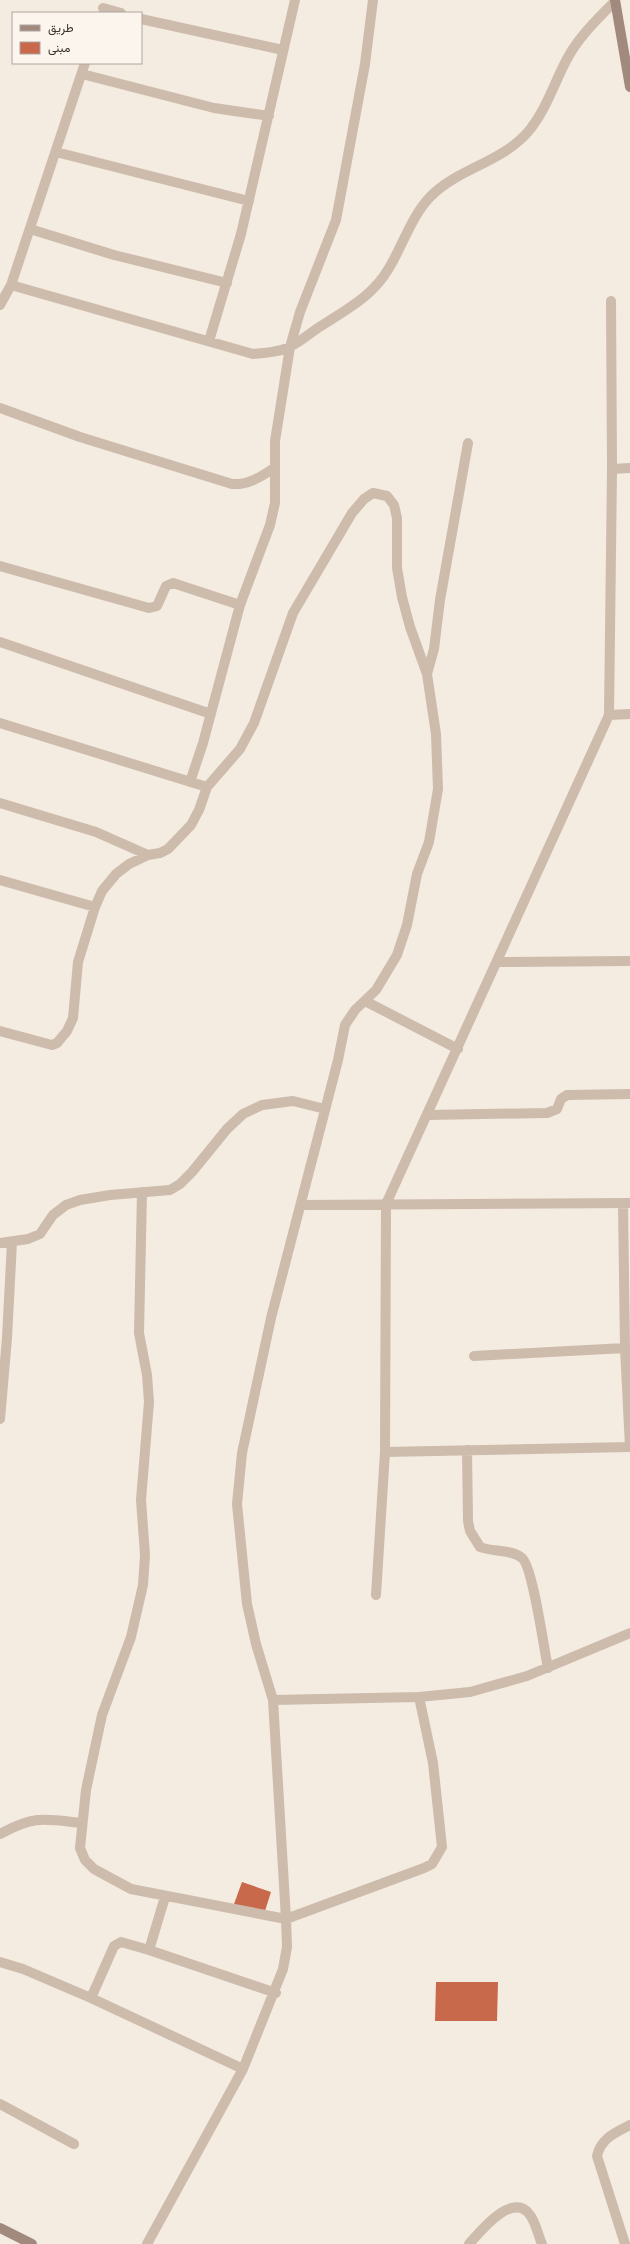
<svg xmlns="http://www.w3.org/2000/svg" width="630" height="2244" font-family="'DM Sans',Vazirmatn,sans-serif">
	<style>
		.building { fill: #c8694b }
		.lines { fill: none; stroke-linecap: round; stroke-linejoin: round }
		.street { stroke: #cdbbac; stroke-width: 10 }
		.secondary { stroke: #a18a7d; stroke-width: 10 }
	</style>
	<rect width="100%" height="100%" fill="#f4ebe1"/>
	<path class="building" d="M242,1882l29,10 -7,22 -30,-10z
		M436,1982h62l-1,39h-62z"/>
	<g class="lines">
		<path class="street" d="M103,8l18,5
			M141,19l142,31
			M85,63l-74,222 242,69c12,-1 28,-2 38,-8 11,-5 20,-14 30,-20 26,-17 52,-30 68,-58 14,-23 22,-51 41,-71 27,-28 70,-34 97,-64 19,-22 27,-50 40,-74 12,-23 31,-40 48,-58
			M82,74l132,34 55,8
			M56,152l193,49
			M30,229l84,26 113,28
			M0,305l11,-20
			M209,341l32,-107 54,-234
			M0,408l80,29 152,47c16,1 29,-7 42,-16
			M612,469l18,-1
			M0,566l149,42 8,-2 9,-20 7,-3 67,22
			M0,642l211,72
			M427,674l7,-25 6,-49 28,-157
			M609,715l21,-1
			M0,723l207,64
			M190,782l13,-39 37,-138 30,-80 5,-22v-62l15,-94 10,-35 36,-92 29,-156 8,-64
			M0,803l96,29 52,23
			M0,880l95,27
			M498,962l132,-1
			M365,1001l93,48
			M0,1031l52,14 5,-2 10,-12 6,-13 5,-56 17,-55 7,-16 14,-17 13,-10 19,-9 12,-2 8,-4 23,-24 8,-15 8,-23 33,-38 14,-26 39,-110 59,-100 12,-14 9,-6 14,3 7,9 3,13v50l5,29 8,30 17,47 9,60 2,55 -9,53 -12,32 -10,51 -10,30 -21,35 -21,20 -10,15 -7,35 -67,258 -29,135 -5,51 10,100 9,40 17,56
			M427,1115l120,-2 10,-4 4,-10 6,-4 63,-1
			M142,1192l-3,141 8,42 2,27 -8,98 4,55 -2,30 -12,52 -29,78 -16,75 -6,58 5,12 9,9 37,20 155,30 138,-51 8,-4 10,-17 -9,-84 -14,-66
			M623,1203l2,145 5,99
			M301,1205l329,-2
			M0,1243l28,-4 12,-5 13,-19 13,-10 14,-5 30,-5 60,-5 10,-6 12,-12 35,-43 16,-15 19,-9 31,-4 32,8
			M474,1356l151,-8
			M0,1419l7,-81 5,-96
			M467,1450l1,71 2,10 10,16c12,5 32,2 42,11 11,9 22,92 26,110
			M385,1452l1,-248 223,-489 3,-246 -1,-168
			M376,1595l9,-143 245,-5
			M0,1834c35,-19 44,-15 82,-11
			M165,1897l-16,53 127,43
			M0,1962l23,7 68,29 152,71
			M91,1998l23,-52 7,-4 28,8
			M0,2104l74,40
			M147,2244l96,-175 40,-100 4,-22 -1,-28 -13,-219 146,-3 51,-5 57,-16 103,-43
			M469,2244c11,-12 44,-54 61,-29 6,8 8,20 12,29
			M625,2244l-28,-88c4,-18 18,-23 33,-31"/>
		<path class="secondary" d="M615,0l15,87
			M0,2228l32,16"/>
	</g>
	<rect x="12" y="12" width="130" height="52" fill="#fbf5ee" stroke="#aea6a0"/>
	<rect x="20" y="25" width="20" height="6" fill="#a18a7d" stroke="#aea6a0"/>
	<text x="48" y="32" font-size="12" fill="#3b302b">طريق</text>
	<rect x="20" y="42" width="20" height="12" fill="#c8694b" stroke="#aea6a0"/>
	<text x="48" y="52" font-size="12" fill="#3b302b">مبنى</text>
</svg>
